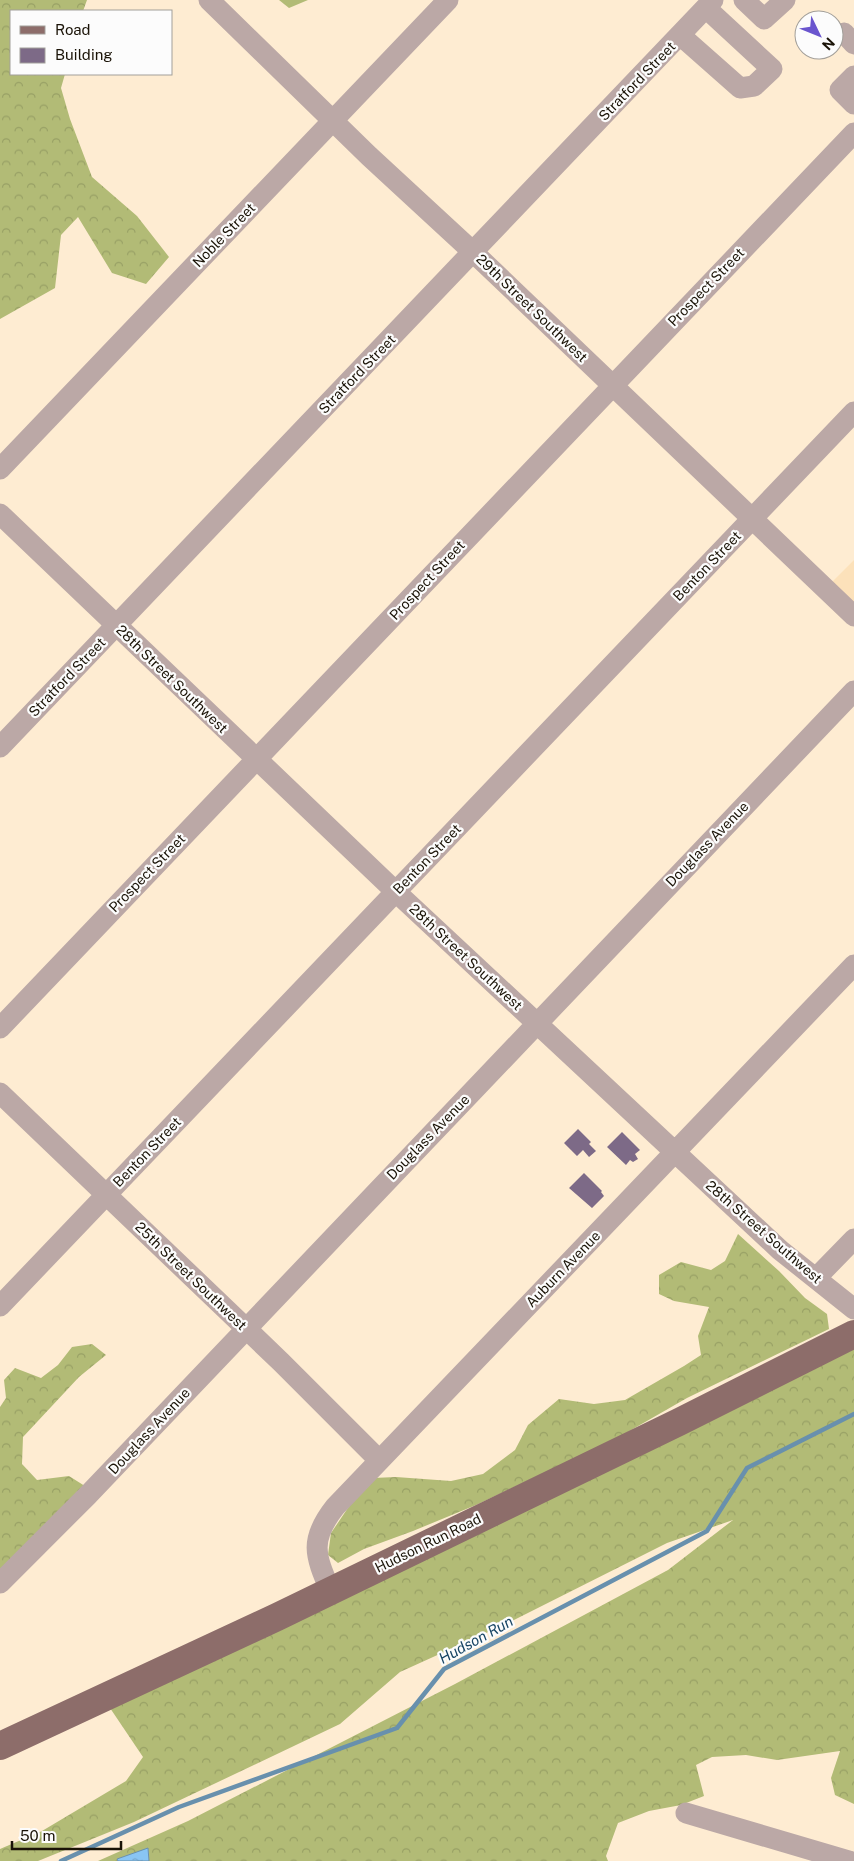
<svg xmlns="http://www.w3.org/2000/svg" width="854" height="1861" font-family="'Public Sans',sans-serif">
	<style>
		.built { fill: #fce1ba }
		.forest { fill: url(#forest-crowns) }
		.water { fill: url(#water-ripples); stroke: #6890ad }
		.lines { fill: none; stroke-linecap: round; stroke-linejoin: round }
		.stream { stroke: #6890ad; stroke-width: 4.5 }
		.building { fill: #7d6a87 }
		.minor { stroke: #bba8a6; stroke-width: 21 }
		.major { stroke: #8d6d6a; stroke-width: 28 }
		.labels { text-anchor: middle; stroke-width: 4.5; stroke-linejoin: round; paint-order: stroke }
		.street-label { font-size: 14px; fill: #1a1307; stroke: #fcfcfc }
		.water-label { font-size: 15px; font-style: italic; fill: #184564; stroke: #fcfcfc }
	</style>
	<defs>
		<pattern id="forest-crowns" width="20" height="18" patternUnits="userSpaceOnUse" patternTransform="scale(1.25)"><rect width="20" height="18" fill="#b2bb76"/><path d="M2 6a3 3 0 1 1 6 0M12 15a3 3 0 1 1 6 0" fill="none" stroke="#98a065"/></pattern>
		<pattern id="water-ripples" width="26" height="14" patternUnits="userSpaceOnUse" patternTransform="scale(1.25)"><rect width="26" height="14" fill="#89c5f4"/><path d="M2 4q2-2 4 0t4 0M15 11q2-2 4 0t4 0" fill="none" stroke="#76a8d0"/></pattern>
	</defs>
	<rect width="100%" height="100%" fill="#feecd2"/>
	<path class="built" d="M854,560v56l-29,-27z"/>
	<path class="forest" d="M0,0h87l-4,11h-72v63h54l-4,14 9,31 22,58 45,39 32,41 -23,27 -34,-11 -34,-56 -17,18 -6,53 -55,31z
		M279,0h29l-19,8z
		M738,1234l41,37 26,27 22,16 2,15 -142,69 -75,43 -136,64 -63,26 -49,18 -26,14 -10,-8 3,-22 23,-34 19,-21 23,-1 55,4 32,-7 32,-24 13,-25 31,-26 35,5 31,-4 59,-34 17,-11 -3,-19 11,-29 -35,-6 -15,-7v-19l22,-13 30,8 14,-9z
		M92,1344l14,11 -27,22 -56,60 -1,27 15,16 32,-4 19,12 -88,89v-170l6,-9 -2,-18 11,-12 26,10 17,-13 14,-18z
		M854,1349v455l-19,-9 -4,-17 9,-27 -63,9 -31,-5 -34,2 -16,8 8,31 -23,9 -32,6 -31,12 -12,33 2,5h-459l-1,-12 -31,10 1,2h-20l90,-40 267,-137 213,-114 65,-50 -66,23 -159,80 -108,49 -60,52 -206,98 -96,39h-38v-12l42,-18 84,-50 17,-24 -33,-49z"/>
	<path class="water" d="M148,1848l1,13h-31l-1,-2z"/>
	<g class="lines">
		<path class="stream" d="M61,1861l118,-54 218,-79 47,-59 263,-138 40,-63 107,-54"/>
	</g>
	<path class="building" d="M578,1129l13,13 -2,2 7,7 -7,6 -6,-7 -6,6 -13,-13z
		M622,1132l18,18 -5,4 3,5 -5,3 -3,-2 -4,5 -19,-18z
		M584,1173l18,18 -1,1 3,4 -12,12 -23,-20z"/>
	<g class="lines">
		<path class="minor" d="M209,0l160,156 104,96 381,364
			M744,0l20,19 21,-19
			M844,33l10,11
			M680,35l60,53 14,-2 18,-17 -66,-61
			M854,76l-14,14 14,14
			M0,469l448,-469
			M0,514l396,378 384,358 74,59
			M0,747l713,-747
			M0,1028l854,-895
			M0,1093l281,269 98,98
			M816,1278l38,-39
			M0,1306l854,-894
			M0,1583l88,-88 766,-804
			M330,1590c-15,-35 -21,-50 5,-83l519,-542
			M686,1813l163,48"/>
		<path class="major" d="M0,1746l277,-129 402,-195 175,-88"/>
	</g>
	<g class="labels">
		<g class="street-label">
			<text transform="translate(637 81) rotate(-46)" y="5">Stratford Street</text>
			<text transform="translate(224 235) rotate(-46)" y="5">Noble Street</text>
			<text transform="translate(706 287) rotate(-46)" y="5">Prospect Street</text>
			<text transform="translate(532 308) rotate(44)" y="5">29th Street Southwest</text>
			<text transform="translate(357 374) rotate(-46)" y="5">Stratford Street</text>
			<text transform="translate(707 566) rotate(-46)" y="5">Benton Street</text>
			<text transform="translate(427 580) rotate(-47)" y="5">Prospect Street</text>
			<text transform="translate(67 677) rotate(-46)" y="5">Stratford Street</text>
			<text transform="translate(172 679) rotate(44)" y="5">28th Street Southwest</text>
			<text transform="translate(707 844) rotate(-46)" y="5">Douglass Avenue</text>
			<text transform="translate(427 859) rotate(-46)" y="5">Benton Street</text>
			<text transform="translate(147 873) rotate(-46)" y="5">Prospect Street</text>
			<text transform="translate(466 957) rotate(43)" y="5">28th Street Southwest</text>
			<text transform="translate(428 1137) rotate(-46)" y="5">Douglass Avenue</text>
			<text transform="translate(147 1152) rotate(-46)" y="5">Benton Street</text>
			<text transform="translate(764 1232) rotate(41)" y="5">28th Street Southwest</text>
			<text transform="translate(563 1269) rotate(-46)" y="5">Auburn Avenue</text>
			<text transform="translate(191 1276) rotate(44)" y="5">25th Street Southwest</text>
			<text transform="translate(149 1431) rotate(-47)" y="5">Douglass Avenue</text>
			<text transform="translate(428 1543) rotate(-26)" y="5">Hudson Run Road</text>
		</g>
		<g class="water-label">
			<text transform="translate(476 1640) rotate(-29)" y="5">Hudson Run</text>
		</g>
	</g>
	<rect x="10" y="10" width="162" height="65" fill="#fcfcfc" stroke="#a29f9a"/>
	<rect x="20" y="26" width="25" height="8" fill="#8d6d6a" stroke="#a29f9a"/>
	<text x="55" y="35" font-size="15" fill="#1a1307">Road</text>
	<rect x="20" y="48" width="25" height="15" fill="#7d6a87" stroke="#a29f9a"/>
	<text x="55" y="60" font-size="15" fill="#1a1307">Building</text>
	<g transform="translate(819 35) rotate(133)"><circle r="24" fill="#fcfcfc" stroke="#a29f9a"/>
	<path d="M0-4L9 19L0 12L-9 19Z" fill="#6a55ce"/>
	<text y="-8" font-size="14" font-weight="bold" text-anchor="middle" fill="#1a1307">N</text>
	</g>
	<path d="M12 1841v8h109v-8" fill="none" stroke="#1a1307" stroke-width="2.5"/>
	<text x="20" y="1841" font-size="15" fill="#1a1307" stroke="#fcfcfc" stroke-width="4" paint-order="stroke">50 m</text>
</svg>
